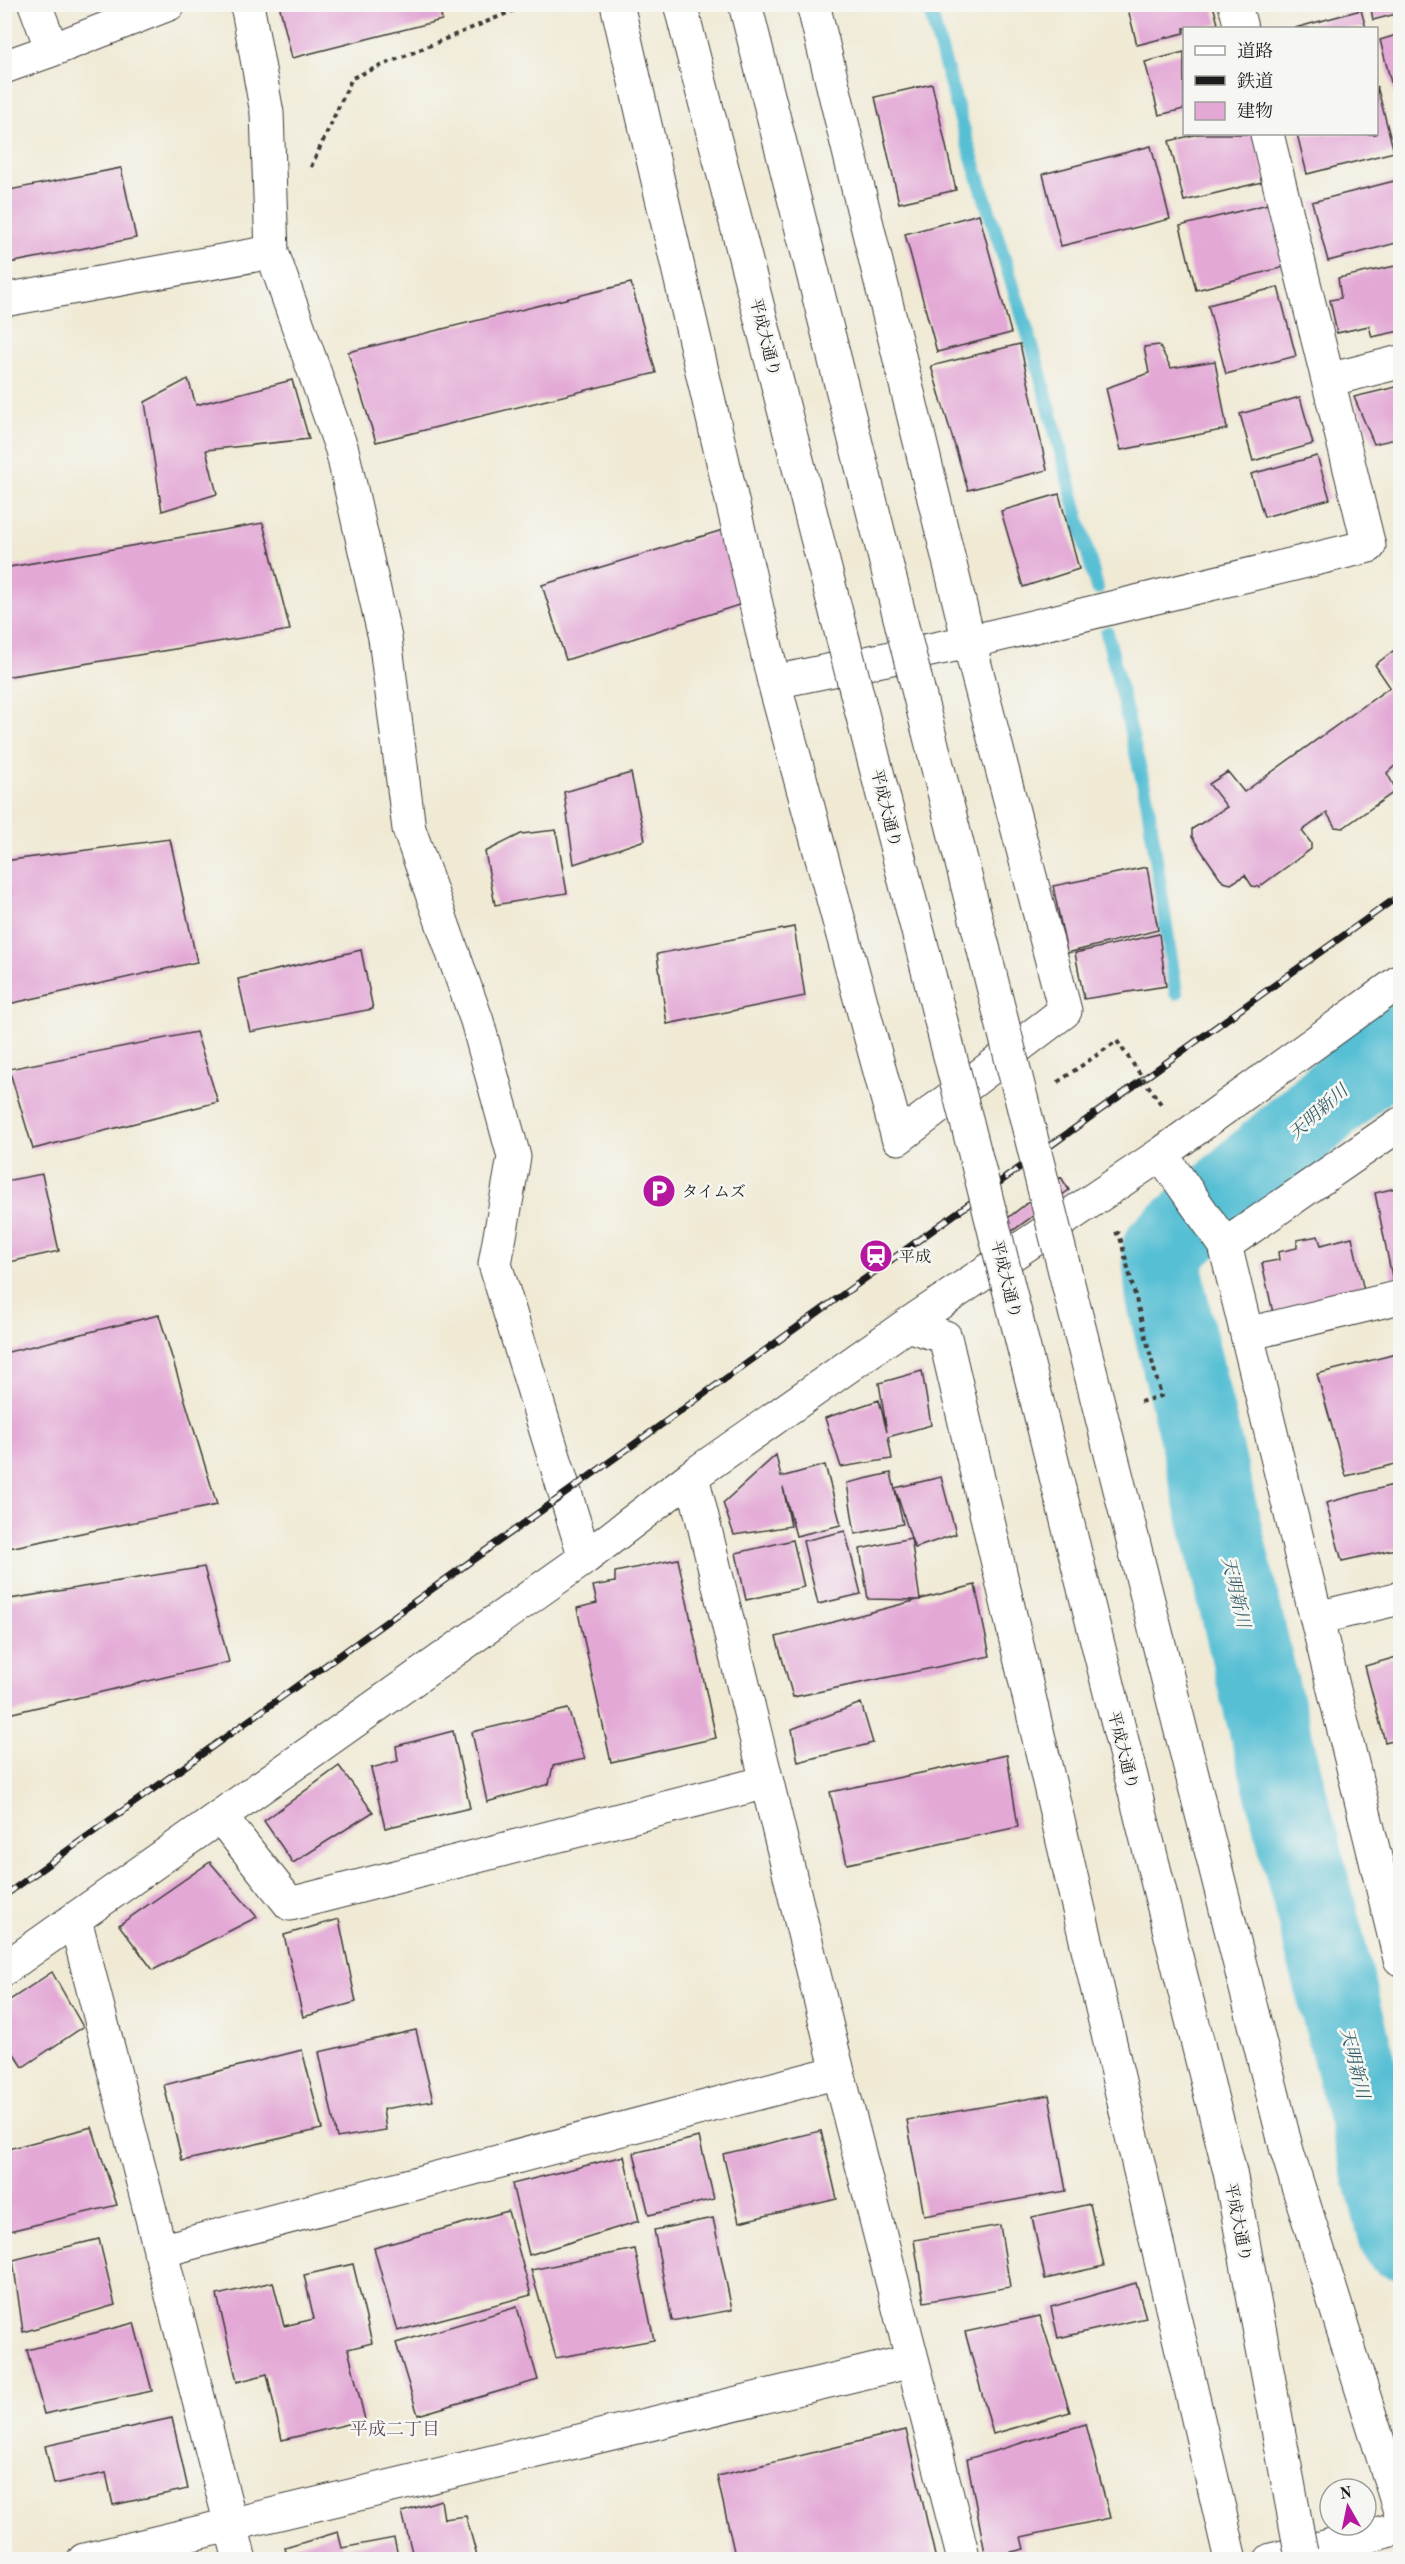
<svg xmlns="http://www.w3.org/2000/svg" width="1405" height="2564" font-family="'Old Standard TT','Noto Serif JP',serif">
	<style>
		.lines { fill: none; stroke-linecap: round; stroke-linejoin: round }
		.stream { stroke: #57bfd4; stroke-width: 14 }
		.river { stroke: #57bfd4; stroke-width: 81 }
		.building { fill: #e3a8d6 }
		.minor-casing { stroke: #3c3b38; stroke-width: 35 }
		.path { stroke: #3c3b38; stroke-width: 4; stroke-dasharray: 4.5 4.5; stroke-linecap: butt }
		.minor { stroke: #fff; stroke-width: 33 }
		.rail-casing { stroke: #1c1c1c; stroke-width: 7 }
		.rail { stroke: #f6f6f2; stroke-width: 4.5; stroke-dasharray: 14; stroke-linecap: butt }
		.minor-bridge-casing { stroke: #3c3b38; stroke-width: 35; stroke-linecap: butt }
		.path-bridge { stroke: #3c3b38; stroke-width: 4; stroke-dasharray: 4.5 4.5; stroke-linecap: butt }
		.minor-bridge { stroke: #fff; stroke-width: 33 }
		.labels { text-anchor: middle; stroke-width: 5; stroke-linejoin: round; paint-order: stroke }
		.street-label { font-size: 16px; fill: #1c1c1c; stroke: #f6f6f2 }
		.poi-label { font-size: 16px; fill: #1c1c1c; stroke: #f6f6f2; text-anchor: start }
		.water-label { font-size: 18px; font-style: italic; fill: #345d66; stroke: #f6f6f2 }
		.neighbourhood-label { font-size: 18px; fill: #624d5d; stroke: #f6f6f2 }
	</style>
	<rect width="100%" height="100%" fill="#f6f6f2"/>
	<filter id="ink" filterUnits="userSpaceOnUse"><feTurbulence type="fractalNoise" baseFrequency=".0167" numOctaves="2"/><feDisplacementMap in="SourceGraphic" scale="12" xChannelSelector="R" yChannelSelector="G"/><feConvolveMatrix kernelMatrix="1 2 1 2 8 2 1 2 1" color-interpolation-filters="sRGB"/></filter>
	<filter id="wash" filterUnits="userSpaceOnUse"><feTurbulence type="fractalNoise" baseFrequency=".008" numOctaves="4" result="noise"/><feDisplacementMap in="SourceGraphic" scale="24" xChannelSelector="R" yChannelSelector="G"/><feGaussianBlur stdDeviation="1.35" result="paint"/><feColorMatrix in="noise" values="0 0 0 0 0 0 0 0 0 0 0 0 0 0 0 0 0 1.4 0 .05"/><feComposite in="paint" operator="in"/></filter>
	<g filter="url(#wash)">
		<rect width="100%" height="100%" fill="#f0ead5"/>
		<g class="lines">
			<path class="stream" d="M928,4l40,141 69,217 60,226
				M1107,633l40,166 29,194"/>
			<path class="river" d="M1400,1039l-238,211 4,45 94,397 140,547"/>
		</g>
		<g id="blocks">
			<path class="building" d="M279,4h160l3,16 -150,38z
				M1370,4h30v9l-27,7z
				M1127,5h86l5,19 -18,4h-16v5l-47,12z
				M1361,10l5,18h-71z
				M1400,34v58l-6,2 -14,-54z
				M1184,52v57l-25,6 -14,-53z
				M932,84l24,106 -57,13 -24,-106z
				M1377,86l17,66 -87,22 -10,-40h79z
				M1400,115v22l-6,-21z
				M1198,134h56l12,47 -82,20 -15,-60z
				M1151,146l19,73 -109,27 -18,-72z
				M121,168l15,70 -132,26v-73z
				M1398,180l2,12v50l-72,19 -16,-59z
				M1272,203l16,63 -92,24 -16,-64z
				M979,214l32,119 -74,19 -32,-118z
				M1400,265v66l-28,6 -3,-11 -32,7 -7,-33 11,-2 -3,-20z
				M631,283l25,90 -280,69 -28,-90z
				M1278,287l18,69 -70,18 -18,-69z
				M1020,344l27,126 -79,20 -37,-124z
				M1159,345l12,23 44,-7 12,68 -106,21 -15,-62 43,-15 -5,-26z
				M188,379l8,26 96,-25 17,59 -103,11 11,44 -55,17 -17,-109z
				M1400,386v52l-26,6 -20,-47z
				M1300,397l13,47 -60,17 -13,-47z
				M1317,456l13,43 -66,18 -13,-43z
				M1059,494l20,75 -56,18 -22,-76z
				M263,523l27,107 -286,47v-109z
				M726,529l16,75 -176,56 -24,-75z
				M1393,651l7,10v100l-13,12 7,13v6l-51,36 -8,-1 -8,-14 -25,18 9,12v6l-52,38 -7,-1 -7,-11 -14,9 -8,-2 -31,-45v-8l35,-22 -18,-23 19,-12 16,20 146,-105 -15,-22z
				M631,773l14,67 -71,24 -10,-72z
				M556,830l11,63 -72,12 -10,-53 36,-18z
				M170,839l27,123 -193,43v-144z
				M1147,867l11,63 -91,23 -14,-67z
				M794,927l11,69 -138,28 -10,-70z
				M1159,934l7,52 -82,13 -9,-46z
				M361,950l12,59 -123,23 -12,-53z
				M196,1032l22,70 -185,47 -24,-80z
				M42,1174l17,77 -54,12v-82z
				M1061,1177l8,13 -79,57 -7,-10z
				M1400,1187v98l-6,2 -19,-94z
				M1318,1236l3,9 31,-8 12,54 -91,22 -11,-50 17,-3 -1,-8 19,-4v-8z
				M159,1315l58,190 -213,44v-196z
				M1400,1353v110l-54,13 -29,-102z
				M922,1371l9,54 -43,12 4,22 -51,8 -16,-49 54,-18 8,32 -8,-49z
				M776,1455l5,22 44,-12 16,60 -45,11 -13,-49 8,39 -57,9 -11,-32z
				M891,1473l12,51 -48,10 -8,-51z
				M941,1477l15,57 -41,14 -4,-10 9,62 -52,-1 -8,-50 51,-11 -16,-50z
				M1400,1483v65l-58,13 -16,-58z
				M845,1531l16,63 -43,10 -15,-63z
				M793,1540l11,47 -58,13 -10,-47z
				M678,1559l38,179 -105,24 -34,-154 20,-5 -4,-17 22,-4v-10z
				M204,1567l25,95 -225,53v-115z
				M975,1585l15,71 -197,41 -17,-60z
				M1400,1656v82l-15,4 -20,-76z
				M861,1703l12,40 -75,19 -6,-33z
				M568,1709l17,50 -32,7 -4,18 -62,18 -15,-70z
				M453,1731l17,77 -85,20 -14,-60 27,-7 -2,-15z
				M1007,1755l11,72 -171,37 -17,-72z
				M339,1766l34,46 -80,51 -29,-42z
				M210,1862l47,55 -104,53 -34,-45z
				M339,1919l17,83 -53,15 -19,-82z
				M52,1972l31,55 -60,40 -19,-28v-35z
				M416,2030l17,71 -50,8 3,21 -49,8 -18,-86z
				M302,2050l20,79 -140,32 -18,-76z
				M1049,2095l17,96 -142,25 -17,-96z
				M92,2127l25,78 -112,27 -1,-82z
				M821,2131l16,68 -98,23 -16,-68z
				M699,2137l15,62 -65,16 -15,-62z
				M624,2156l15,65 -110,34 -17,-71z
				M1090,2204l14,62 -59,13 -13,-62z
				M508,2211l23,84 -134,36 -23,-83z
				M713,2218l19,92 -60,11 -18,-91z
				M1000,2225l10,62 -86,15 -10,-62z
				M99,2239l16,66 -92,27 -10,-72z
				M635,2249l19,91 -98,18 -25,-88z
				M353,2264l19,79 -24,6 17,71 -83,20 -15,-66 -30,8 -20,-87 56,-13 11,44 30,-7 -10,-44z
				M1136,2283l10,35 -88,20 -7,-31z
				M517,2307l21,73 -120,35 -22,-72z
				M1040,2316l30,96 -77,22 -28,-102z
				M134,2323l18,68 -108,23 -17,-64z
				M172,2418l16,71 -75,16 -7,-32 -52,11 -9,-38z
				M1086,2424l24,94 -89,19 3,12 -38,9 -19,-99z
				M906,2430l30,130h-200l-19,-84z
				M441,2500l3,19 22,-3 12,44h-64l-12,-48z
				M338,2532l4,16 52,-10 5,22h-111l-3,-12z"/>
		</g>
	</g>
	<g filter="url(#ink)">
		<use href="#blocks" fill-opacity="0" stroke="#3c3b38" stroke-width="1.5"/>
		<g class="lines">
			<g class="minor-casing">
				<path id="minor" d="M35,4l17,46 117,-46
					M247,4l20,109 5,139 70,198 43,188 24,191 68,192 37,136 -19,107 90,294
					M617,4l157,678 124,456 167,-127 -96,-369 -156,-638
					M1235,4l6,24
					M4,67l48,-17
					M1267,134l61,246
					M4,300l268,-48
					M774,682l195,-40 400,-96 -41,-166 72,-18
					M1161,1154l64,91 175,714
					M1225,1245l175,-121
					M907,1325l38,12 286,1223
					M1247,1334l153,-37
					M692,1476l146,596 126,488
					M1317,1618l83,-20
					M220,1816l70,88 477,-122
					M75,1919l165,641
					M4,1969l581,-411 107,-82 215,-151 254,-171 239,-173
					M160,2251l678,-179
					M84,2560l828,-199
					M1271,2560l129,-32"/>
			</g>
			<path class="path" d="M311,167l41,-89 177,-74
				M1058,1082l59,-41
				M1115,1234l3,-1 2,4 41,159 -21,6"/>
			<use href="#minor" class="minor"/>
			<g class="rail-casing">
				<path id="rail" d="M4,1896l1396,-1001"/>
			</g>
			<use href="#rail" class="rail"/>
			<g class="minor-bridge-casing">
				<path id="minor-bridge" d="M680,4l302,1177 248,991 71,380
					M745,4l542,2147 113,360"/>
			</g>
			<path class="path-bridge" d="M1117,1041l44,63"/>
			<use href="#minor-bridge" class="minor-bridge"/>
		</g>
	</g>
	<defs>
		<g id="parking-disc" transform="scale(1.725)"><circle r="9.5" fill="#b5179e" stroke="#f6f6f2"/><path d="M-3.5-5.5H1a3.5 3.5 0 0 1 0 7H-1V5.5H-3.5ZM-1-3.4V-.6H.8a1.4 1.4 0 0 0 0-2.8Z" fill="#fff"/></g>
		<g id="station-disc" transform="scale(1.725)"><circle r="9.5" fill="#b5179e" stroke="#f6f6f2"/><path d="M-3-6H3Q5-6 5-4V2Q5 4 3 4L4.5 6H3L1.5 4h-3L-3 6H-4.5L-3 4Q-5 4-5 2V-4Q-5-6-3-6ZM-3.5-4v3h7v-3ZM-3.5 1v1.5H-2V1ZM2 1v1.5H3.5V1Z" fill="#fff"/></g>
	</defs>
	<g fill-rule="evenodd">
		<use href="#parking-disc" x="659" y="1191"/>
		<use href="#station-disc" x="876" y="1256"/>
	</g>
	<g class="labels">
		<g class="street-label">
			<text transform="translate(766 337) rotate(76)" y="6">平成大通り</text>
			<text transform="translate(887 808) rotate(76)" y="6">平成大通り</text>
			<text transform="translate(1007 1279) rotate(76)" y="6">平成大通り</text>
			<text transform="translate(1124 1750) rotate(76)" y="6">平成大通り</text>
			<text transform="translate(1239 2222) rotate(79)" y="6">平成大通り</text>
		</g>
		<g class="poi-label">
			<text x="682" y="1197">タイムズ</text>
			<text x="899" y="1262">平成</text>
		</g>
		<g class="water-label">
			<text transform="translate(1318 1112) rotate(-42)" y="6">天明新川</text>
			<text transform="translate(1236 1592) rotate(77)" y="6">天明新川</text>
			<text transform="translate(1355 2063) rotate(76)" y="6">天明新川</text>
		</g>
		<g class="neighbourhood-label">
			<text x="395" y="2435">平成二丁目</text>
		</g>
	</g>
	<rect width="1405" height="2564" fill="none" stroke="#f6f6f2" stroke-width="24"/>
	<rect x="1183" y="27" width="195" height="108" fill="#f6f6f2" stroke="#9f9f9c" stroke-width="1.5"/>
	<rect x="1195" y="46" width="30" height="9" fill="#ffffff" stroke="#9f9f9c" stroke-width="1.5"/>
	<text x="1237" y="57" font-size="18" fill="#1c1c1c">道路</text>
	<rect x="1195" y="76" width="30" height="9" fill="#1c1c1c" stroke="#9f9f9c" stroke-width="1.5"/>
	<text x="1237" y="87" font-size="18" fill="#1c1c1c">鉄道</text>
	<rect x="1195" y="102" width="30" height="18" fill="#e3a8d6" stroke="#9f9f9c" stroke-width="1.5"/>
	<text x="1237" y="117" font-size="18" fill="#1c1c1c">建物</text>
	<g transform="translate(1348 2507) rotate(351)"><circle r="28" fill="#f6f6f2" stroke="#9f9f9c" stroke-width="1.5"/>
	<path d="M0-4.5L10 22L0 15L-10 22Z" fill="#b5179e"/>
	<text y="-9" font-size="16" font-weight="bold" text-anchor="middle" fill="#1c1c1c">N</text>
	</g>
</svg>
